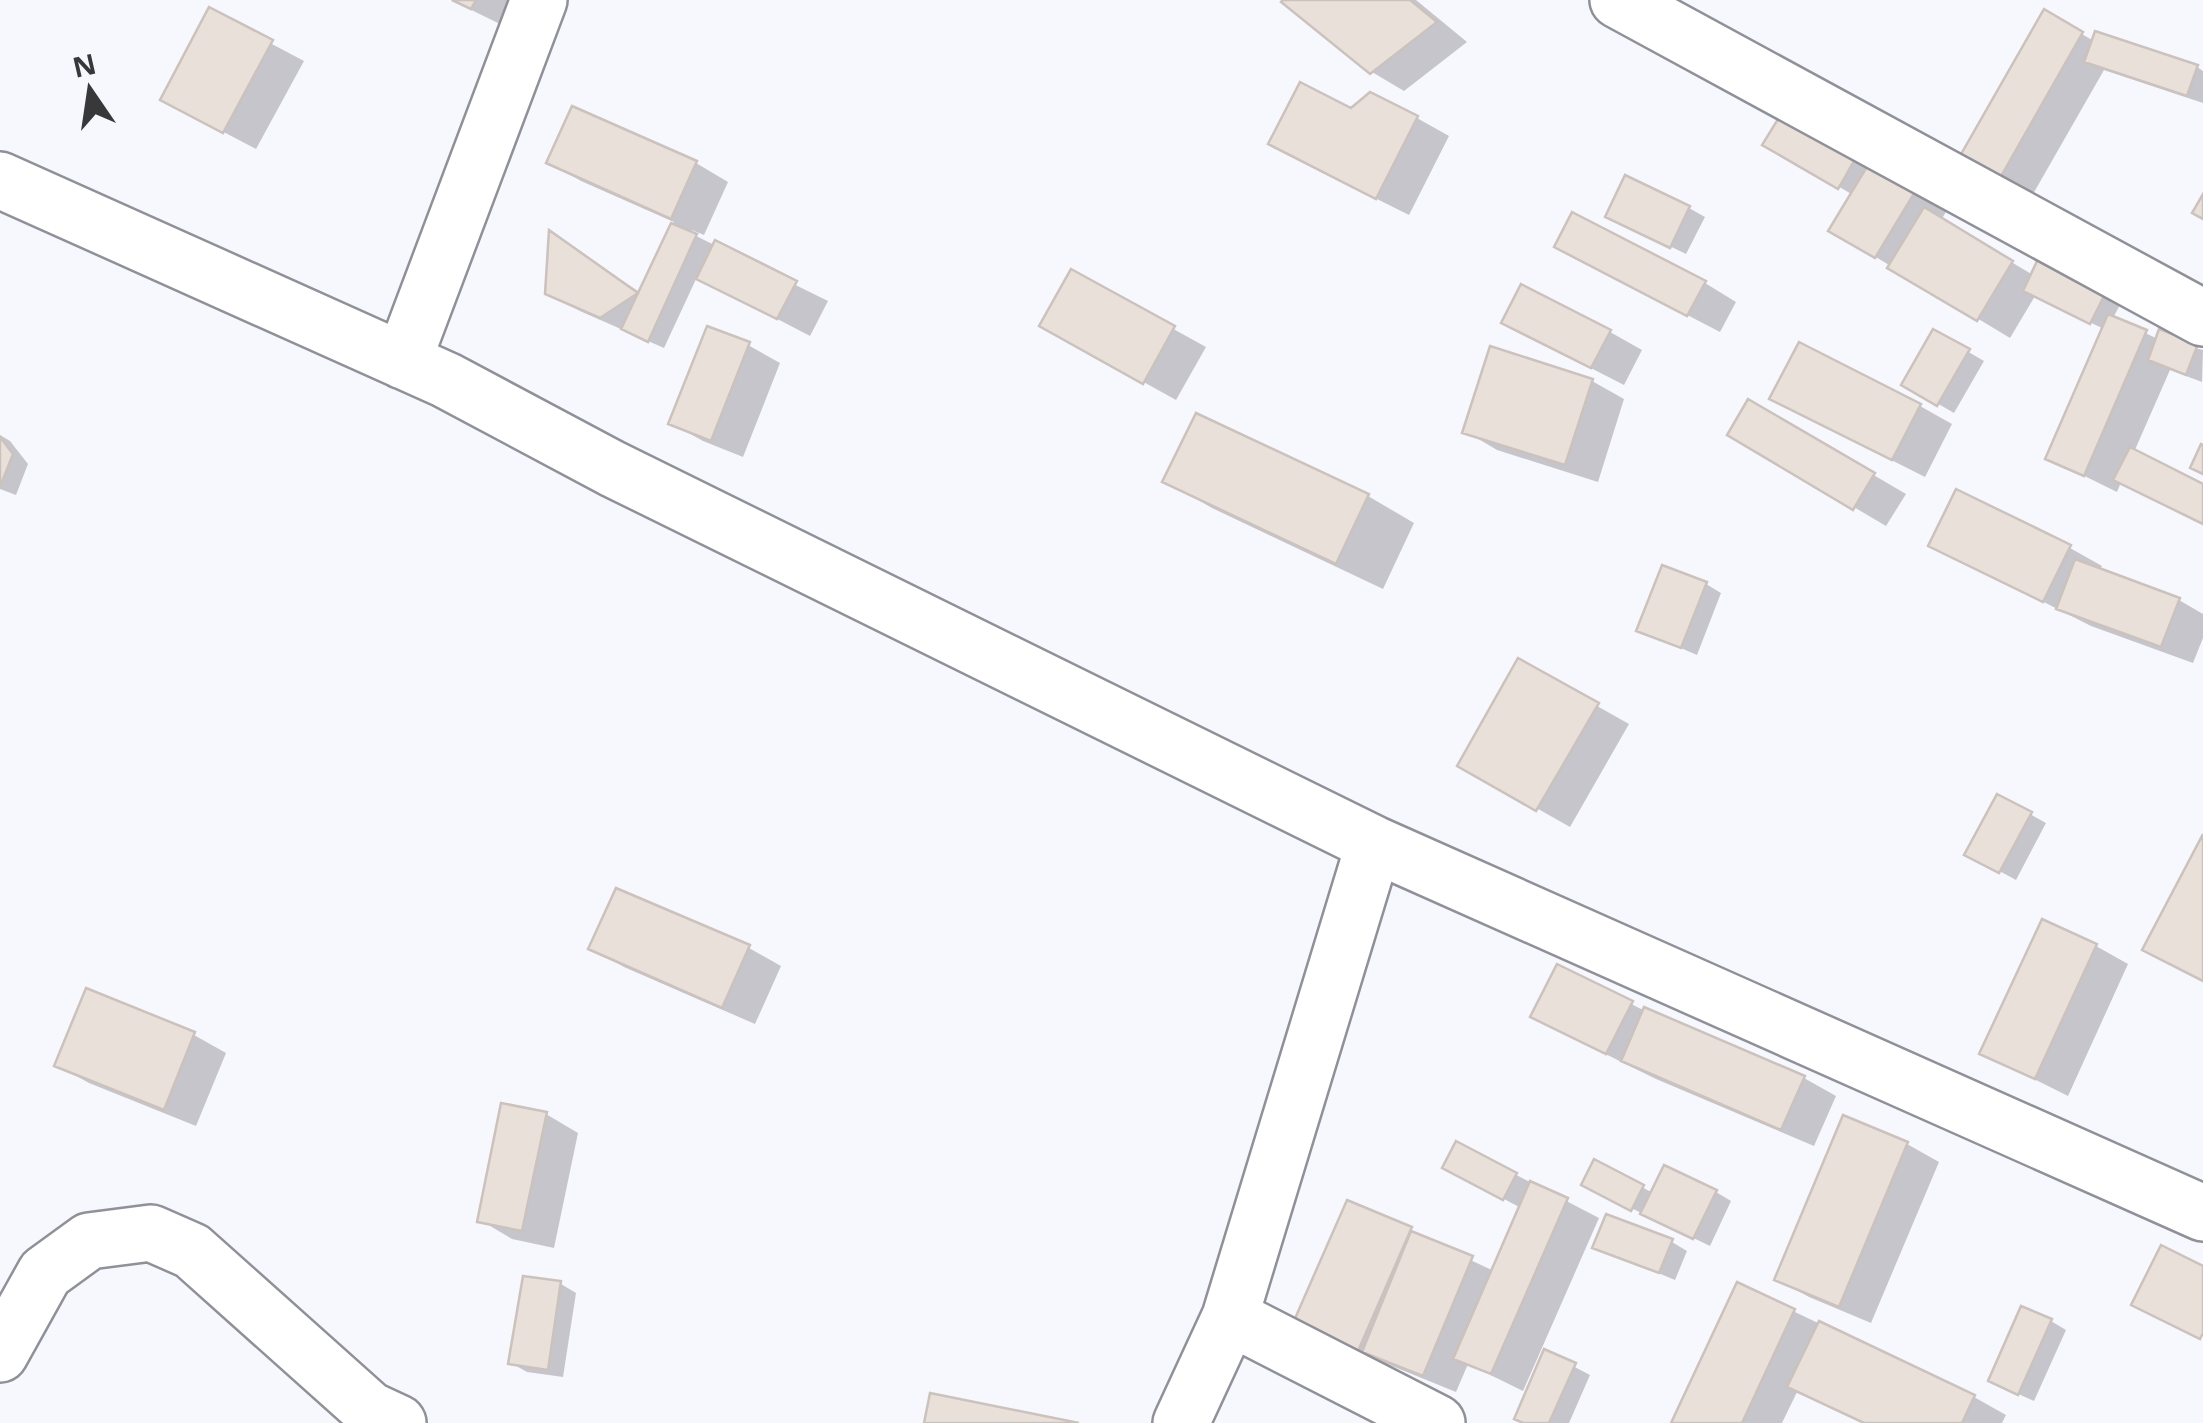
<svg xmlns="http://www.w3.org/2000/svg" width="2203" height="1423" font-family="'Noto Sans',sans-serif">
	<style>
		.shadow { fill: #0003 }
		.building { fill: #e9e0da; stroke: #cbc2bd; stroke-width: 2.5 }
		.lines { fill: none; stroke-linecap: round; stroke-linejoin: round }
		.minor-casing { stroke: #909099; stroke-width: 60 }
		.minor { stroke: #fff; stroke-width: 55 }
	</style>
	<rect width="100%" height="100%" fill="#f7f7fe"/>
	<path class="shadow" d="M451,0h66l-13,26z
		M1285,0h131l51,42 -63,49 -32,-19z
		M210,11l94,50 -48,88 -61,-32z
		M2045,13l49,28 103,26 6,4v32l-99,-33 -71,124 -69,-39z
		M1351,111l66,7 32,18 -40,79 -106,-53z
		M1784,114l88,51 -2,4 76,43 -5,8 92,55 6,-12 82,40 -8,15 45,21 45,11 -1,32 -32,-12 -36,82 69,35v37l-82,-42 -4,10 -69,-34 56,-129 -69,-33 -25,42 -179,-108 22,-35 -87,-51z
		M549,162l147,1 32,19 -24,53 -12,-5 -2,3 138,68 -18,35 -113,-59 -33,71 -84,-37 -33,-19 4,-58 90,59 33,-71 -93,-41z
		M1689,208l16,9 -19,37 -62,-30z
		M1589,264l116,19 31,19 -16,30z
		M1072,273l134,74 -30,53 -101,-56z
		M1610,332l32,18 -18,35 -88,-45z
		M1934,332l50,29 -30,52 -50,-29z
		M748,345l32,18 -37,94 -40,-16 -32,-18z
		M1592,381l32,18 -26,83 -101,-32 -32,-19z
		M1749,402l157,92 -20,32 -156,-92z
		M1920,406l32,18 -27,53 -121,-61z
		M1197,416l171,80 46,27 -31,66 -171,-81 -46,-27z
		M0,435l10,6 18,23 -12,31 -16,-6z
		M1957,492l113,56 32,18 -3,5 80,29 24,14v24l-10,25 -102,-37 -159,-81z
		M1706,584l15,9 -24,62 -58,-25z
		M1519,662l110,62 -59,103 -110,-62z
		M2030,814l16,9 -30,57 -48,-26z
		M2096,946l32,18 -60,132 -86,-43z
		M592,948h157l32,18 -26,58 -131,-57z
		M1558,967l87,44 159,67 32,18 -22,50 -158,-67 -91,-45z
		M194,1035l32,18 -30,73 -107,-43 -32,-18z
		M546,1114l32,19 -24,115 -42,-9 -32,-19z
		M1845,1118l62,26 32,18 -68,161 -62,-26 -32,-18z
		M1457,1144l142,74 -76,173 -55,-27 -12,28 -128,-52 20,-137 146,68 27,-63 -60,-32z
		M1596,1163l57,30 63,-1 15,9 -21,45 -110,-53z
		M1672,1242l15,9 -12,29 -79,-33z
		M561,1284l15,9 -13,84 -36,-5 -16,-9z
		M1738,1285l236,112 32,18 -4,8h-140l-64,-33 -16,33h-108z
		M2051,1321l15,9 -32,71 -27,-12z
		M1546,1352l44,23 -21,48h-43z"/>
	<path class="building" d="M452,0h24l-5,9z
		M1283,0h127l27,22 -67,52 -89,-72z
		M209,7l64,33 -50,93 -63,-33z
		M2044,9l39,23 -83,146 -40,-22z
		M2095,31l103,34 -11,31 -103,-34z
		M1300,82l51,26 19,-16 48,24 -42,83 -108,-55z
		M572,106l125,55 -26,58 -125,-56z
		M1783,111l75,43 -20,35 -76,-44z
		M1868,165l47,27 -40,66 -47,-27z
		M1625,175l65,31 -20,42 -65,-31z
		M2203,194v25l-11,-6z
		M1924,207l89,54 -36,60 -90,-53z
		M1572,212l134,69 -19,35 -133,-69z
		M671,223l26,11 -49,108 -27,-13z
		M549,230l89,63 -38,25 -55,-24z
		M715,240l82,41 -20,38 -81,-40z
		M2038,259l68,33 -16,32 -67,-33z
		M1071,269l104,57 -32,58 -104,-58z
		M1521,284l90,46 -20,38 -90,-45z
		M2108,314l39,16 -63,146 -39,-17z
		M707,326l43,16 -39,99 -43,-17z
		M1933,329l37,20 -33,57 -36,-21z
		M2159,329l39,15 -12,31 -38,-15z
		M1799,342l122,62 -29,56 -123,-61z
		M1490,346l103,33 -28,86 -103,-32z
		M1748,399l127,74 -22,37 -126,-75z
		M1196,413l173,81 -33,70 -174,-82z
		M0,437l13,17 -13,33z
		M2201,444l2,1v29l-13,-6z
		M2130,447l73,37v40l-90,-44z
		M1956,489l115,56 -28,57 -115,-56z
		M2075,559l105,39 -19,49 -105,-38z
		M1662,565l45,17 -26,66 -45,-17z
		M1518,658l81,45 -63,108 -79,-45z
		M1997,794l35,18 -33,61 -35,-18z
		M2203,834v147l-61,-31z
		M616,888l134,57 -28,63 -134,-59z
		M2042,919l55,25 -62,135 -56,-25z
		M1557,964l76,37 -27,53 -76,-37z
		M86,988l109,44 -31,78 -110,-44z
		M1644,1007l161,69 -24,54 -160,-69z
		M501,1103l46,9 -25,119 -45,-9z
		M1843,1115l65,27 -69,165 -65,-27z
		M1456,1141l61,32 -14,27 -61,-32z
		M1594,1159l50,26 -13,26 -50,-26z
		M1664,1165l53,25 -24,49 -53,-25z
		M1530,1181l38,17 -77,176 -38,-15z
		M1347,1200l65,27 -54,124 -65,-28z
		M1606,1214l67,25 -14,34 -67,-25z
		M1411,1231l62,25 -50,120 -61,-24z
		M2161,1245l42,21v67l-3,6 -69,-34z
		M523,1276l38,5 -13,89 -40,-6z
		M1737,1282l58,27 -53,114h-71z
		M2021,1306l31,13 -34,76 -30,-14z
		M1819,1321l156,74 -13,28h-98l-77,-36z
		M1544,1349l32,14 -27,60h-26l-9,-4z
		M930,1393l149,30h-155z"/>
	<g class="lines">
		<g class="minor-casing">
			<path id="minor" d="M1618,0l585,318
				M0,180l446,200 167,89 761,375 829,369
				M403,361l136,-361
				M1230,1317l207,106
				M0,1354l45,-81 44,-32 62,-8 41,18 178,159 28,13
				M1181,1423l49,-106 144,-473"/>
		</g>
		<use href="#minor" class="minor"/>
	</g>
	<g transform="translate(90 90) rotate(347)" stroke="#f7f7fe" stroke-width="8" paint-order="stroke">
	<path d="M0-8L18 38L0 25L-18 38Z" fill="#38383b"/>
	<text y="-15" font-size="28" font-weight="bold" text-anchor="middle" fill="#38383b">N</text>
	</g>
</svg>
